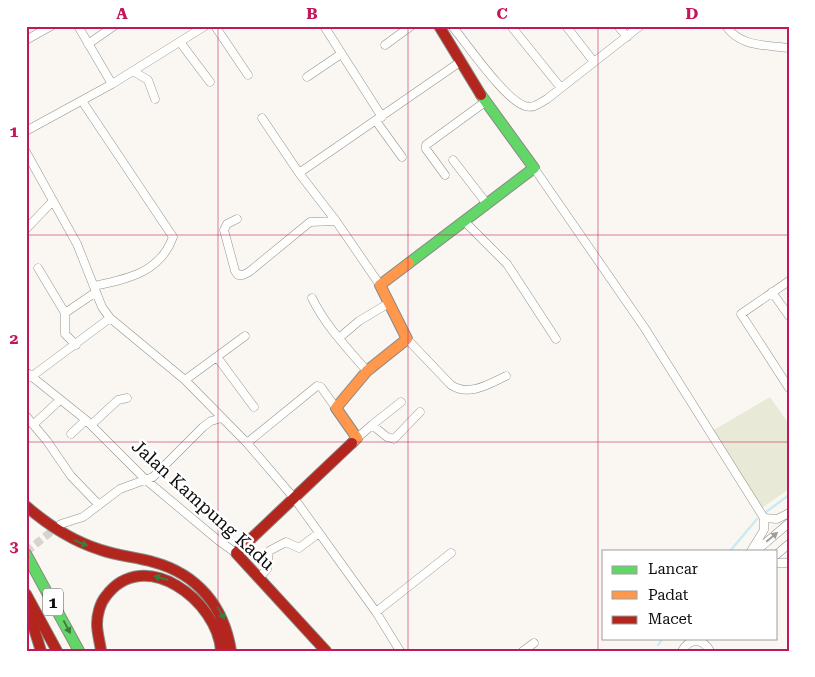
<svg xmlns="http://www.w3.org/2000/svg" width="815" height="677" font-family="'Roboto Serif',serif">
	<style>
		.cemetery { fill: #e8e9d7 }
		.lines { fill: none; stroke-linecap: round; stroke-linejoin: round }
		.stream { stroke: #caebf2; stroke-width: 2.5 }
		.street-tunnel { stroke: #d6d4d0; stroke-width: 8; stroke-dasharray: 8 4; stroke-linecap: butt }
		.street-casing { stroke: #949290; stroke-width: 9 }
		.fast-casing { stroke: #8a8987; stroke-width: 12 }
		.slow-casing { stroke: #8a8987; stroke-width: 12 }
		.jam-casing { stroke: #8a8987; stroke-width: 12 }
		.street { stroke: #fefefd; stroke-width: 8 }
		.fast { stroke: #63d668; stroke-width: 10 }
		.slow { stroke: #ff974d; stroke-width: 10 }
		.jam { stroke: #b3261e; stroke-width: 10 }
		.oneway { fill: #9e9e9d }
		.oneway2 { fill: #3c7c3f }
		.grid { fill: none; stroke: #c2185b; stroke-width: 1; stroke-opacity: 0.55 }
		.labels { text-anchor: middle; stroke-width: 5; stroke-linejoin: round; paint-order: stroke }
		.shield { fill: #fff; stroke: #565656; stroke-width: 1 }
		.shield-label { font-size: 16px; font-weight: bold; fill: #0d0d0d }
		.street-label { font-size: 18px; fill: #0d0d0d; stroke: #fff }
		.neatline { fill: none; stroke: #c2185b; stroke-width: 2 }
		.grid-label { font-size: 16px; text-anchor: middle; font-weight: bold; fill: #c2185b }
	</style>
	<rect width="100%" height="100%" fill="#faf7f2"/>
	<path class="cemetery" d="M770,397l19,27v65l-27,19 -50,-77z"/>
	<g class="lines">
		<path class="stream" d="M766,512l23,-17
			M730,551l27,-32
			M658,645l5,-7"/>
		<path class="street-tunnel" d="M26,552l31,-25"/>
		<g class="street-casing">
			<path id="street" d="M78,26l34,58
				M215,26l33,49
				M324,26l58,91
				M452,26c15,18 53,74 73,80 8,3 15,-3 22,-7l93,-73
				M511,26l50,62
				M566,26l28,36
				M618,26l9,11
				M726,26c14,21 40,19 63,22
				M26,40l25,-14
				M180,42l30,40
				M88,44l26,-18
				M385,45l26,-19
				M133,71l15,9 7,19
				M307,77l34,-23
				M82,101l91,136c-13,36 -46,42 -79,49
				M262,118l37,55 161,-111
				M376,121l26,36
				M26,131l86,-47 93,-58
				M26,152l51,92 25,63 8,11 75,62 62,63 47,55 82,114 24,39
				M453,160l34,44
				M534,168l110,159 120,191v12l-13,21
				M299,173l37,48
				M445,175l-19,-26v-4l59,-43
				M237,219l-10,5 -3,6 11,41 3,4h5l6,-3 61,-50 26,-1 44,64
				M465,222l42,42 49,75
				M26,229l26,-27
				M38,268l27,45v21l11,11
				M789,281l-48,33 48,74
				M772,292l17,24
				M312,298c13,27 35,50 55,73
				M65,313l31,-21
				M339,338l20,-17 30,-18
				M407,339l44,46c18,12 38,-1 55,-9
				M217,357l37,50
				M26,372l60,48 60,60 73,61 17,12
				M31,377l79,-59
				M185,380l60,-44
				M26,416l21,25 24,35 28,29
				M34,424l26,-24
				M91,425l27,-25 9,-2
				M372,425l29,-23
				M71,434l15,-14
				M357,438l15,-13 15,12 7,2 26,-27
				M247,443l70,-57 4,1 15,21
				M764,518l13,1 12,-6
				M61,524l22,-7 37,-28 33,-12 50,-50 8,-6 11,-3
				M756,551l33,-28
				M776,555l13,-11
				M776,563h13
				M260,577l7,-8 2,-18 17,-9 13,6 20,-15
				M376,612l75,-59
				M523,651l11,-8
				M682,651c7,-13 21,-13 28,0"/>
		</g>
		<g class="fast-casing">
			<path id="fast" d="M409,263l125,-95 -53,-73
				M26,554l53,97"/>
		</g>
		<g class="slow-casing">
			<path id="slow" d="M352,443l5,-5 -21,-30 31,-37 40,-32 -27,-54 29,-22"/>
		</g>
		<g class="jam-casing">
			<path id="jam" d="M439,26l42,69
				M26,506c23,20 46,35 75,44 17,6 35,7 52,12 45,12 71,45 78,89
				M26,594l31,57
				M30,616l11,35
				M101,651c-1,-9 -4,-18 -4,-27 0,-9 3,-21 9,-28 38,-51 112,5 115,55
				M326,651l-90,-98 116,-110"/>
		</g>
		<use href="#street" class="street"/>
		<use href="#fast" class="fast"/>
		<use href="#slow" class="slow"/>
		<use href="#jam" class="jam"/>
	</g>
	<defs><path id="oneway-solid" d="M-6-.8H1V-3.2L6.5 0L1 3.2V.8H-6Z" transform="scale(1.25)"/></defs>
	<use class="oneway" href="#oneway-solid" transform="translate(772 537) rotate(-40)"/>
	<g class="oneway2">
		<use href="#oneway-solid" transform="translate(81 543) rotate(22)"/>
		<use href="#oneway-solid" transform="translate(161 578) rotate(-164)"/>
		<use href="#oneway-solid" transform="translate(221 613) rotate(61)"/>
		<use href="#oneway-solid" transform="translate(67 627) rotate(62)"/>
	</g>
	<path class="grid" d="M218,26v625M408,26v625M598,26v625M26,235h763M26,442h763"/>
	<g class="labels">
		<rect class="shield" x="43" y="588.5" width="20" height="27" rx="4"/>
		<g class="shield-label">
			<text x="53" y="608">1</text>
		</g>
		<g class="street-label">
			<text transform="translate(203 505) rotate(42)" y="6">Jalan Kampung Kadu</text>
		</g>
	</g>
	<rect width="815" height="677" fill="none" stroke="#ffffff" stroke-width="55"/>
	<rect x="602" y="550" width="175" height="90" fill="#ffffff" stroke="#9e9e9e"/>
	<rect x="612" y="566" width="25" height="8" fill="#63d668" stroke="#9e9e9e"/>
	<text x="648" y="574" font-size="15" fill="#0d0d0d">Lancar</text>
	<rect x="612" y="591" width="25" height="8" fill="#ff974d" stroke="#9e9e9e"/>
	<text x="648" y="600" font-size="15" fill="#0d0d0d">Padat</text>
	<rect x="612" y="616" width="25" height="8" fill="#b3261e" stroke="#9e9e9e"/>
	<text x="648" y="624" font-size="15" fill="#0d0d0d">Macet</text>
	<rect x="28" y="28" width="760" height="622" class="neatline"/>
	<g class="grid-label">
		<text x="122" y="19">A</text>
		<text x="312" y="19">B</text>
		<text x="502" y="19">C</text>
		<text x="692" y="19">D</text>
		<text x="14" y="137">1</text>
		<text x="14" y="344">2</text>
		<text x="14" y="552">3</text>
	</g>
</svg>
